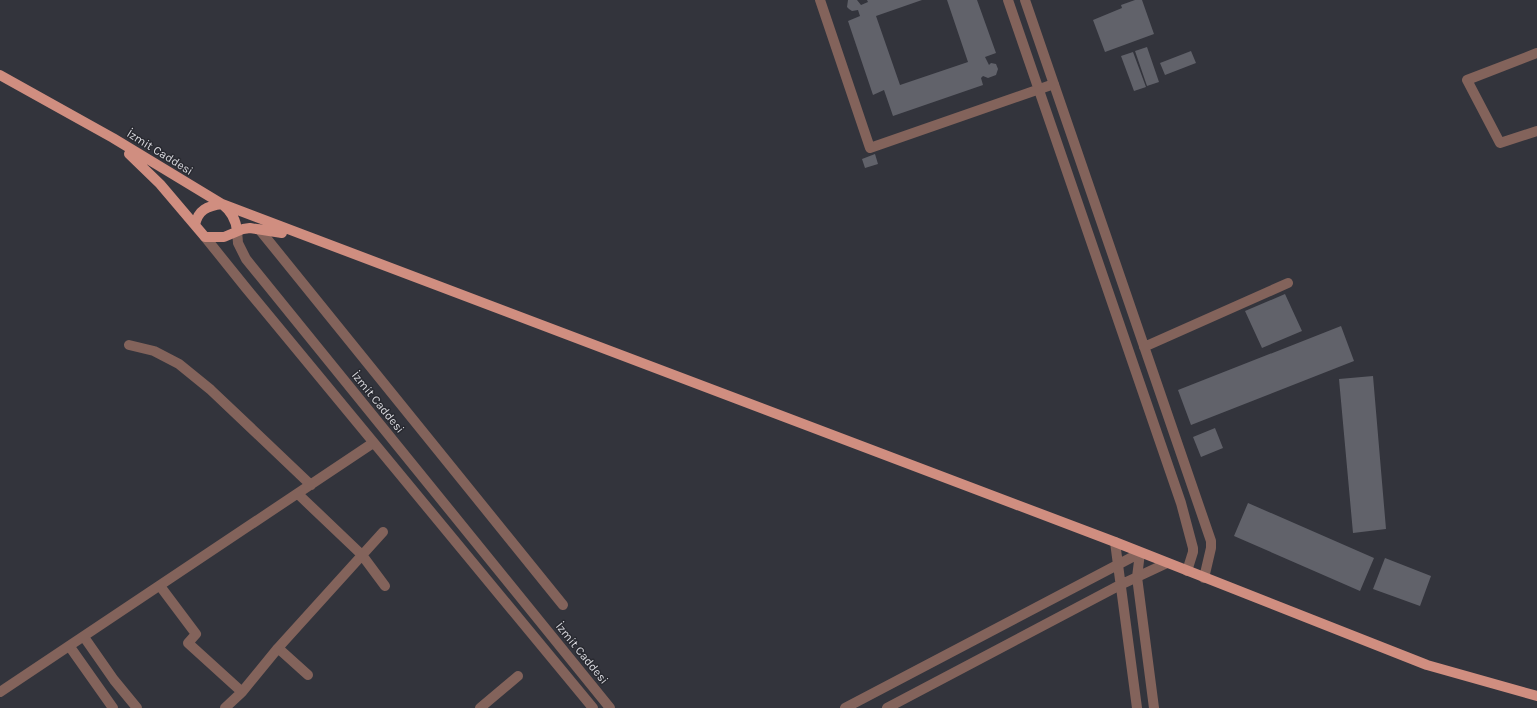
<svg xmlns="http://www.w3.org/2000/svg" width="1537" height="708" font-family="Karla,sans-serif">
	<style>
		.building { fill: #61626a }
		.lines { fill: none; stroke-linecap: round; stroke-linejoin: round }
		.minor { stroke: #83635b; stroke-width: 10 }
		.major { stroke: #d08e80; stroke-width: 10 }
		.labels { text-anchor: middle; stroke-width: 3; stroke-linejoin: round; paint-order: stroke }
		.street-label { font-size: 12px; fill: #d9d9de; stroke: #292a31 }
	</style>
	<rect width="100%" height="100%" fill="#33343c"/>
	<path class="building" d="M848,0h9l4,5 7,-3 -1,-2h55l-46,16 24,69 68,-23 -21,-62h30l19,53 -11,4 4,8 2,-2 5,1 2,5 -2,6 -8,3 -5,-2 -2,2 2,7 -90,31 -9,-26 -11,5 -25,-74 12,-5 -2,-6 -6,1 -3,-2 -2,-2z
		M1135,0h7l12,34 -49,18 -12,-32 29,-12 -1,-3z
		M1147,47l12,35 -12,4 -12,-35z
		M1191,51l5,12 -31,12 -5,-12z
		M1133,52l13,35 -12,4 -13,-35z
		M875,154l3,10 -13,4 -3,-9z
		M1285,294l17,37 -40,17 -17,-37z
		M1341,326l13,35 -163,64 -13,-35z
		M1373,376l13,153 -33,4 -14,-154z
		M1215,428l8,20 -22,9 -8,-20z
		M1248,503l126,55 -14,33 -126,-55z
		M1385,558l46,18 -11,30 -47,-17z"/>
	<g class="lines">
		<path class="minor" d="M820,0l50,148 184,-64
			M1008,0l173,503 12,45v4l-6,19
			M1025,0l186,541v7l-7,30
			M1537,53l-70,27 33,63 37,-12
			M259,229l304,376
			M237,231l1,12 8,16 364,449
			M205,237l41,51 347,420
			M129,345l25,6 25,13 32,26 100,95
			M1144,347l144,-64
			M298,494l64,61 23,31
			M1115,542l22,166
			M1140,553l-3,24 17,131
			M160,586l36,48 -8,9 54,49 36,-44 105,-116
			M84,637l30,43 23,28
			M70,647l43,61
			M278,648l30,27
			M0,692l373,-249
			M225,708l17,-16
			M480,708l38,-32
			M845,708l295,-155
			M887,708l233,-123 47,-22"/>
		<path class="major" d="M0,75l113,63 109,66c9,7 14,15 15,27
			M129,154l31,30 45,53h19l19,-8 7,-1 32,5
			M195,225c3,-15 12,-19 27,-21l893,338 312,123 110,31"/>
	</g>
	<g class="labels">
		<g class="street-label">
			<text transform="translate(160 152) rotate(32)" y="4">İzmit Caddesi</text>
			<text transform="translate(378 402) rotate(51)" y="4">İzmit Caddesi</text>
			<text transform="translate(582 653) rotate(51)" y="4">İzmit Caddesi</text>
		</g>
	</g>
</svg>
